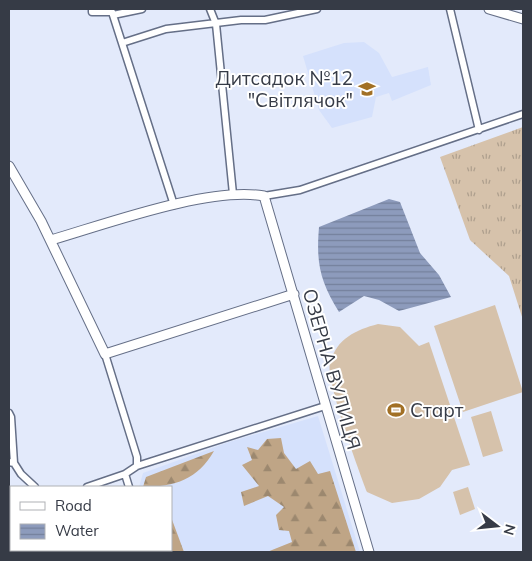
<svg xmlns="http://www.w3.org/2000/svg" width="532" height="561" font-family="Mulish,sans-serif">
	<style>
		.built { fill: #d5e1fc }
		.grass { fill: url(#grass-tufts) }
		.forest { fill: url(#forest-firs) }
		.garden { fill: #d6c2ab }
		.water { fill: url(#water-rules) }
		.lines { fill: none; stroke-linecap: round; stroke-linejoin: round }
		.street-casing { stroke: #656f87; stroke-width: 9 }
		.secondary-casing { stroke: #656f87; stroke-width: 11 }
		.street { stroke: #fff; stroke-width: 6 }
		.secondary { stroke: #fff; stroke-width: 9 }
		.labels { text-anchor: middle; stroke-width: 4; stroke-linejoin: round; paint-order: stroke }
		.poi-label { font-size: 19px; fill: #363b46; stroke: #fff; text-anchor: end }
		.street-label { font-size: 19px; fill: #363b46; stroke: #fff }
	</style>
	<defs>
		<pattern id="grass-tufts" width="24" height="20" patternUnits="userSpaceOnUse" patternTransform="scale(1.25)"><rect width="24" height="20" fill="#d6c2ab"/><path d="M3 7l-1-3M5 7V3M7 7l1-3M15 17l-1-3M17 17v-4M19 17l1-3" fill="none" stroke="#ae9f8d"/></pattern>
		<pattern id="forest-firs" width="22" height="20" patternUnits="userSpaceOnUse" patternTransform="scale(1.25)"><rect width="22" height="20" fill="#bfa586"/><path d="M5 1l3.5 6h-7zM16 11l3.5 6h-7z" fill="#9c886f"/></pattern>
		<pattern id="water-rules" width="6" height="5" patternUnits="userSpaceOnUse" patternTransform="scale(1.25)"><rect width="6" height="5" fill="#8d9bbc"/><path d="M0 2.5h6" fill="none" stroke="#74809b"/></pattern>
	</defs>
	<rect width="100%" height="100%" fill="#e3eafb"/>
	<path class="built" d="M364,42l15,11 13,24 36,-10 3,18 -39,16 -3,-8 -13,4 -4,20 -40,11 -13,-18 -16,-54 41,-13z
		M318,416l42,136h-203l-1,-2h15v-63h-32l4,-14 86,-31z"/>
	<path class="grass" d="M523,127v193l-14,-44 -39,-36 -30,-83z"/>
	<path class="forest" d="M281,438l3,15 12,16 14,-8 8,13 12,-3 26,81h-89l25,-10 -3,-11 -10,-1 -3,-15 8,-8 -16,-11 -24,10 -3,-14 18,-6 -17,-21 10,-5 -5,-13 11,3 9,-11z
		M214,451c-16,28 -39,36 -71,36l3,-10z
		M171,517l13,35h-21v-2h8z"/>
	<path class="garden" d="M495,305l28,87 -60,20 -29,-86z
		M378,324l22,3 19,19 10,-4 41,123 -18,5 -12,17 -21,12 -27,4 -25,-11c-8,-21 -42,-113 -37,-129 7,-25 26,-33 48,-39z
		M491,411l12,40 -20,6 -12,-40z
		M468,487l7,22 -15,6 -7,-23z"/>
	<path class="water" d="M389,199l11,3 20,51 19,22 12,22 -52,14 -20,-11 -15,-4 -25,16c-19,-31 -23,-48 -20,-85z"/>
	<g class="lines">
		<g class="street-casing">
			<path id="street" d="M92,9v3h20l62,193
				M210,9l6,15 17,170
				M450,9l29,121
				M113,15l29,-6
				M122,43l44,-14 75,-9h24l52,-11
				M264,196l36,-6 223,-76
				M105,354l32,103v9
				M9,413l2,4 3,46
				M9,462l5,1 7,11 14,13
				M125,474l4,13
				M87,487l38,-13 12,-8 188,-60
				M9,500l2,-2
				M149,550l1,2"/>
		</g>
		<g class="secondary-casing">
			<path id="secondary" d="M489,9l34,10
				M9,166l32,55 64,133 189,-60
				M51,240c55,-16 159,-54 213,-44l105,356"/>
		</g>
		<use href="#street" class="street"/>
		<use href="#secondary" class="secondary"/>
	</g>
	<defs>
		<g id="school-bare" transform="scale(1.35)"><path d="M0-5L7-2L0 1L-7-2ZM-4 1L0 2.5L4 1V4Q0 6-4 4Z" fill="#a27025" stroke="#fff" stroke-width="2.5" paint-order="stroke"/></g>
		<g id="stadium-bare" transform="scale(1.35)"><path d="M0-5a6.5 5 0 1 0 0 10a6.5 5 0 1 0 0-10ZM-3.5-1.8h7v3.6h-7Z" fill="#a27025" stroke="#fff" stroke-width="2.5" paint-order="stroke"/></g>
	</defs>
	<g fill-rule="evenodd">
		<use href="#school-bare" x="367" y="89"/>
		<use href="#stadium-bare" x="396" y="410"/>
	</g>
	<g class="labels">
		<g class="poi-label">
			<text x="353" y="85">Дитсадок №12<tspan x="353" dy="22">"Світлячок"</tspan></text>
			<text x="410" y="417" text-anchor="start">Старт</text>
		</g>
		<g class="street-label">
			<text transform="translate(332 369) rotate(74)" y="7">ОЗЕРНА ВУЛИЦЯ</text>
		</g>
	</g>
	<rect width="532" height="561" fill="none" stroke="#363b46" stroke-width="20"/>
	<rect x="10" y="486" width="162" height="65" fill="#ffffff" stroke="#afb1b5"/>
	<rect x="20" y="502" width="25" height="8" fill="#ffffff" stroke="#afb1b5"/>
	<text x="55" y="511" font-size="15" fill="#363b46">Road</text>
	<rect x="20" y="524" width="25" height="15" fill="url(#water-rules)" stroke="#afb1b5"/>
	<text x="55" y="536" font-size="15" fill="#363b46">Water</text>
	<g transform="translate(497 526) rotate(106)" stroke="#ffffff" stroke-width="4" paint-order="stroke">
	<path d="M0-4L9 19L0 12L-9 19Z" fill="#363b46"/>
	<text y="-8" font-size="14" font-weight="bold" text-anchor="middle" fill="#363b46">N</text>
	</g>
</svg>
